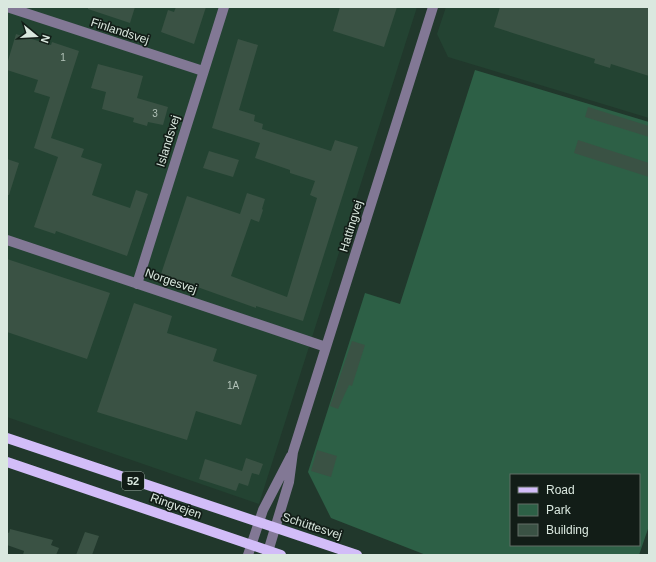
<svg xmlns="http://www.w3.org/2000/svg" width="656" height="562" font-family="Arial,sans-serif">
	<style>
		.built { fill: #234332 }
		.green { fill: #2d6046; fill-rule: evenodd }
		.building { fill: #3a5244 }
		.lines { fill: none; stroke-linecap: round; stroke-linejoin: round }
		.minor { stroke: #827895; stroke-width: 10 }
		.major { stroke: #d2bdf8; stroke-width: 10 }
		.labels { text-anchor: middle; stroke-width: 3.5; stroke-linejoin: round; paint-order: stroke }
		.number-label { font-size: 10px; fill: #b2c2b8 }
		.shield { fill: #121d17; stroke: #9eaba3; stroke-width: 1 }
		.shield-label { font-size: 11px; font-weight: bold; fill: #dae8df }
		.street-label { font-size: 12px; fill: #dae8df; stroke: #121d17 }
	</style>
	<rect width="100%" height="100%" fill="#21382c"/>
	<path class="built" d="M7,7h410l-158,497 -252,-87z
		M446,7h203v111l-201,-61 -11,-23z"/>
	<path class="green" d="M475,70l174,52v404l-10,29h-213l-95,-37 -23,-46 57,-179 35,11zM511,475h128v70h-128z"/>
	<path class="building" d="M88,7h47l-5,16 -42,-14z
		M176,7h30l-12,37 -33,-12 7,-22 6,2z
		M340,7h57l-13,40 -51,-16z
		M500,7h149v69l-38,-12 -1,4 -16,-5 1,-4 -101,-32z
		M16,34l35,11 1,-3 27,9 -28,87 33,11 -3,8 21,7 -10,31 38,13 6,-18 12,4 -21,62 -71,-25 -1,3 -21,-7 24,-70 -24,-9 16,-51 -16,-5 4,-12 -31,-10v-6z
		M238,39l20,6 -19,65 16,5 -1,6 9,3 -1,5 69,22 4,-11 23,7 -55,174 -47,-15v2l-95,-34 26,-78 53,18 7,-21 18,6 -3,10 1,1 -4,12 -8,-3 -20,57 56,21 30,-99 -7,-3 5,-14 -25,-8v-3l-35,-12 5,-15 -48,-15z
		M98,64l45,12 -6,22 31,9 -5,18 -15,-3 -1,4 -14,-4 1,-4 -32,-9 4,-17 -15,-4z
		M588,107l61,19v11l-64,-20z
		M578,140l71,23v14l-75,-24z
		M209,151l30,9 -6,17 -30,-9z
		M7,159l12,4 -10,32h-2z
		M7,259l103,34 -23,66 -80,-27z
		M134,303l38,13 -5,17 50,16 -4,12 44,14 -16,50 -45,-14 -9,29 -90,-28z
		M352,341l13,4 -13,41 -3,-1 -11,24 -8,-3z
		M317,450l20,6 -6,21 -20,-6z
		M246,458l17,6 -4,11 -7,-2 -4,13 -9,-3 -3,8 -37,-12 6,-20 37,12z
		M10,529l43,11 -2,5 8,3 -3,7h-33l1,-4 -17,-6v-13l2,1z
		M85,532l14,4 -7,19h-16z"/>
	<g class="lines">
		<path class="minor" d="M7,7l196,64
			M7,240l319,107
			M137,284l87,-277
			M248,555l15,-45 28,-54
			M267,555l22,-73 4,-30 140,-445"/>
		<path class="major" d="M7,438l350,117
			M7,462l274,93"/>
	</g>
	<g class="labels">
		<g class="number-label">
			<text x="63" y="61">1</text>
			<text x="155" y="117">3</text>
			<text x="233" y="389">1A</text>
		</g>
		<rect class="shield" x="122" y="472" width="22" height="18" rx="3"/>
		<g class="shield-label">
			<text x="133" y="485">52</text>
		</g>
		<g class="street-label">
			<text transform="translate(120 31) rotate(18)" y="4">Finlandsvej</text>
			<text transform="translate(168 141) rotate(-73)" y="4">Islandsvej</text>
			<text transform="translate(351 226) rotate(-73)" y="4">Hattingvej</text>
			<text transform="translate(171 281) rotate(19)" y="4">Norgesvej</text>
			<text transform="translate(176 506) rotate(20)" y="4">Ringvejen</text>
			<text transform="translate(312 526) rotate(18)" y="4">Schüttesvej</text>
		</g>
	</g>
	<rect width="656" height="562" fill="none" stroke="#dae8df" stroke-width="16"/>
	<rect x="510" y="474" width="130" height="72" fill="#121d17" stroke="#626e67"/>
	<rect x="518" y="487" width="20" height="6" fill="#d2bdf8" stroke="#626e67"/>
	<text x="546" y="494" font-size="12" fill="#dae8df">Road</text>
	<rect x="518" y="504" width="20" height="12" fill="#2d6046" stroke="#626e67"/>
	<text x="546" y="514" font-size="12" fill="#dae8df">Park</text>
	<rect x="518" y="524" width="20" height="12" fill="#3a5244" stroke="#626e67"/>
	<text x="546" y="534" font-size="12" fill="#dae8df">Building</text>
	<g transform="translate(36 36) rotate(108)" stroke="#121d17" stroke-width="3" paint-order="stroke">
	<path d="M0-3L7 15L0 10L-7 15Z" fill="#dae8df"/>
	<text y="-6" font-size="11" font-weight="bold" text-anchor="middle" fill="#dae8df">N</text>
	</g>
</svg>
